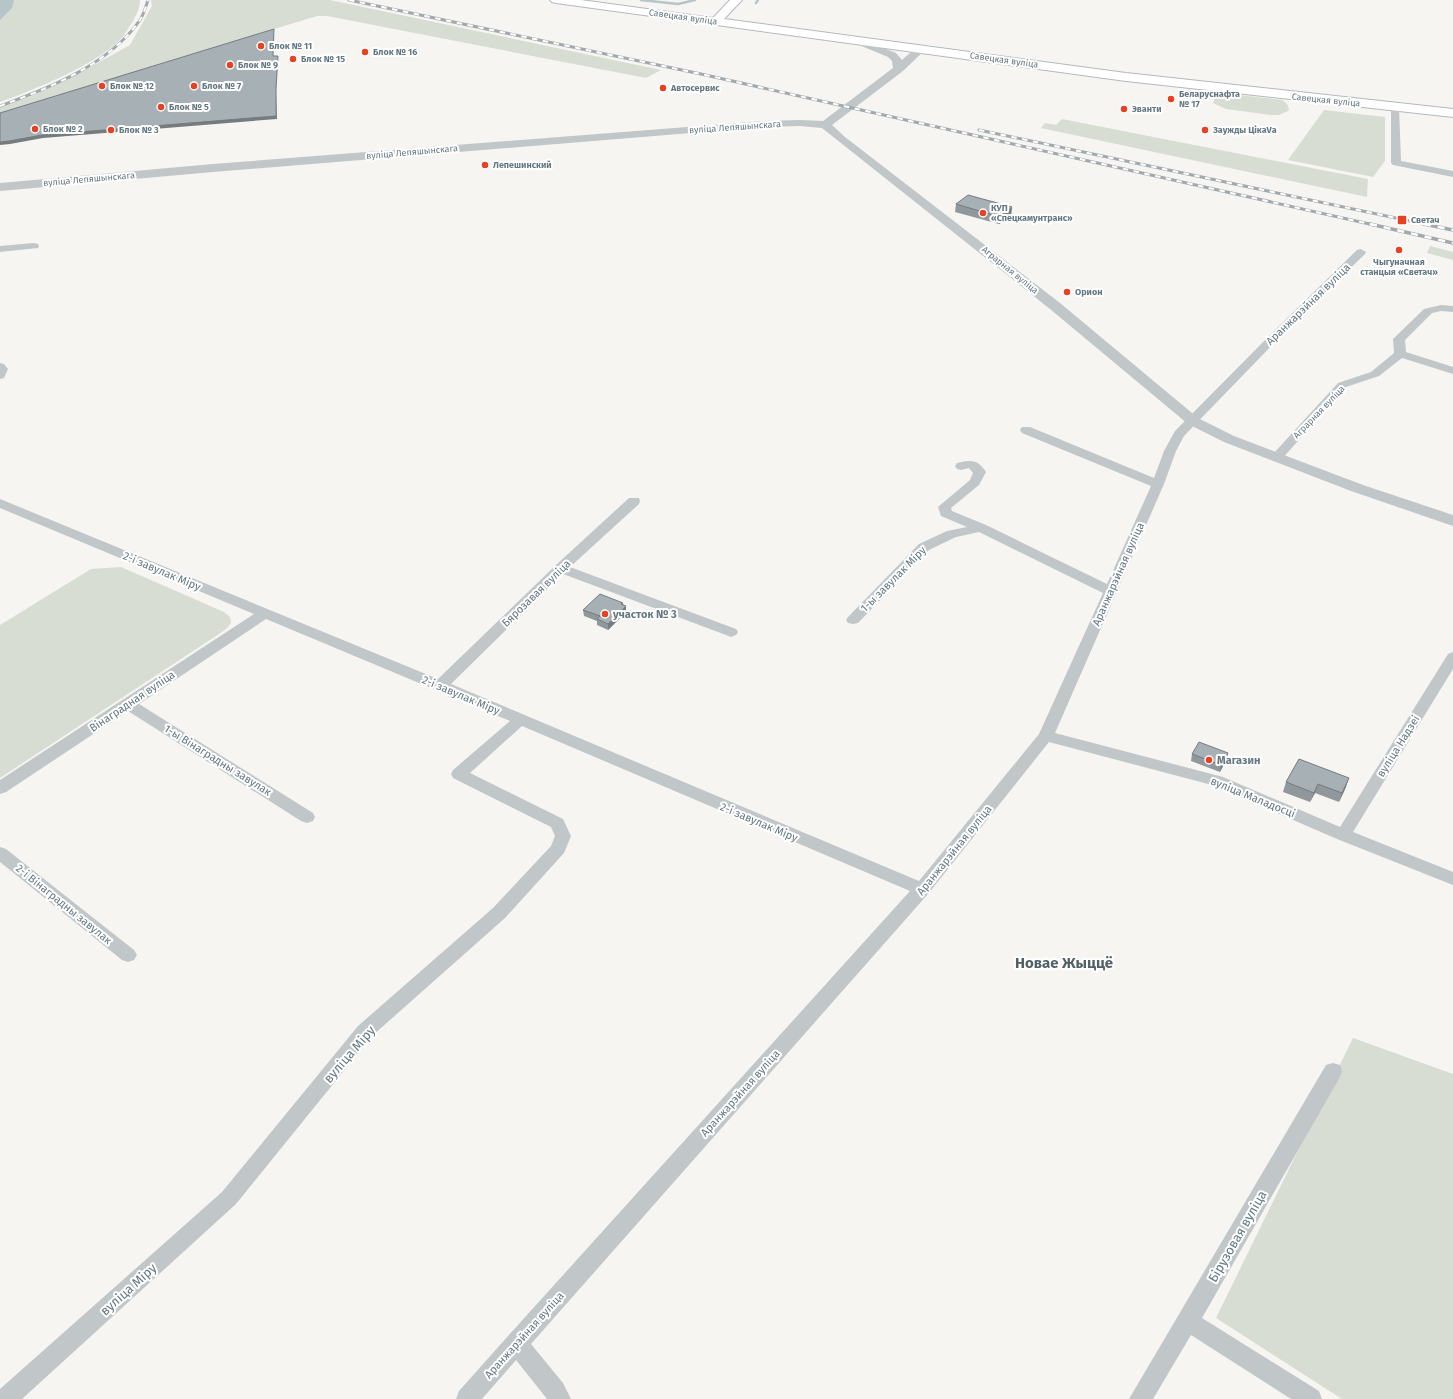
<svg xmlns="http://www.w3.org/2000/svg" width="1453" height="1399" font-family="'Fira Sans',sans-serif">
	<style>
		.green { fill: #d7ddd3 }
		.water { fill: #b6c5c7 }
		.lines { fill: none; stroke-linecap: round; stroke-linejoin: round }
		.stream { stroke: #b6c5c7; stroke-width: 2.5 }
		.primary-casing { stroke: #b4b9bc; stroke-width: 2 }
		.minor { fill: #c1c6c8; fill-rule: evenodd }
		.tertiary { fill: #c1c6c8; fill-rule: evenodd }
		.primary { fill: #fff; fill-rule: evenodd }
		.rail-far1-casing { stroke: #a1a9ad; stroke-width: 3 }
		.rail-casing { stroke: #a1a9ad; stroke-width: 3.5 }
		.rail-far1 { stroke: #fff; stroke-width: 2; stroke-dasharray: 5.5; stroke-linecap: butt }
		.rail { stroke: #fff; stroke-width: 2.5; stroke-dasharray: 7; stroke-linecap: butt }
		.wall { fill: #90989c }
		.shaded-wall { fill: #757c7f }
		.building { fill: #a7b1b5; stroke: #757c7f }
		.poi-dot { fill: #e54122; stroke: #fff; stroke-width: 1.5 }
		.labels { text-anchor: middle; stroke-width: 4; stroke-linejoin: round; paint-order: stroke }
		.far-street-label { font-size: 9px; fill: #647883; stroke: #fff }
		.far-poi-label { font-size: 9px; font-weight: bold; fill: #647883; stroke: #fff; text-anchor: start }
		.street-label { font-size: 11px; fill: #647883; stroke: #fff }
		.poi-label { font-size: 11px; font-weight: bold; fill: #647883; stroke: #fff; text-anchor: start }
		.near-street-label { font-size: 13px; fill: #647883; stroke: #fff }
		.district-label { font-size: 15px; font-weight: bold; fill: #526068; stroke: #fff }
	</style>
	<rect width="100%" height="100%" fill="#f6f5f2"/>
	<path class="green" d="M0,0h140c0,9 -4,15 -8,23 -4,5 -7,12 -12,17 -25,25 -86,50 -120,62z
		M151,0h179l331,70 -15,8 -319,-62h-10l-317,97v-6l29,-10 36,-16 65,-36 22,-39z
		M1221,93l61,7 5,4 2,5 -1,2 -9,4h-8l-45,-6 -13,-6 3,-8z
		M1324,110l61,7v44l-12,16 -85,-17z
		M1062,119l306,60 -1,18 -326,-69 4,-5 11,2z
		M1430,246l23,6v8l-26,-7z
		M121,567l103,45 6,5 1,6 -4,5 -8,6 -219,144v-153l91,-56z
		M1353,1038l100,36v325h-111l-126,-81z"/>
	<path class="water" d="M0,0h14l-2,8 -12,12z"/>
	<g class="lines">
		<path class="stream" d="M641,0l37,4 17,-4
			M756,3l2,-3"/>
		<g class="primary-casing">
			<path id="primary" d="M550,0h31l132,18 17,-18h12l-18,19 402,54 327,36v8l-327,-36 -570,-78 -4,-1z"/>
		</g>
		<path class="minor" d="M1395,104l4,3 2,54 52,10v6l-60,-12 -2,-2v-56z
			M34,243l4,1 1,2 -1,2 -38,4v-6z
			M1361,249l5,3 -1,2 -82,80 -99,102 -8,15 -12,33 -109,249 168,44 117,50 108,-173 5,-2v17l-100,163 100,40v13l-116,-46 -125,-54 -163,-43 -121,152 -397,450 32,39 8,16h-24l-31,-39 -34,39h-26l3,-8 49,-55 402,-445 -388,-165 -52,47 93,46 8,17 -7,17 -59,65 -133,118 -136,168 -214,195h-22v-10l222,-197 136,-166 135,-118 58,-62 4,-10 -4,-9 -98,-49 -2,-4 2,-4 57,-49 -244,-102 -127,85 174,109 2,4 -2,4 -6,2 -6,-2 -173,-110 -122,81 -6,2v-14l254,-166 -254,-106v-9l438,180 118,-114 73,-67h10l1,3 -1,3 -69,63 166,62 2,3 -2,3 -5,2 -5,-2 -163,-61 -112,110 468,197 120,-147 64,-141 -124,-61 -23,5 -27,13 -71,73 -5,1 -5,-1 -2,-3 2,-3 71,-73 28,-13 20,-4 -26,-11 -3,-9 32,-27 3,-7 -4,-5 -8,2 -4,-1 -2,-3 2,-3c14,-3 20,-4 29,9l-7,13 -28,23 1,3 34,14 121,59 44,-98 -129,-53 -2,-3 2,-3h8l124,51 10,-27 11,-20 100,-101 82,-80z
			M1441,305l12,1v6l-12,-1 -9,2 -27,27 1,12 47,15v7l-51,-16 -23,18 -33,11 -65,73h-8l-2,-3 2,-3 65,-71 33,-11 23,-19 -1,-14 31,-30z
			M0,363l4,1 4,5 -4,9 -4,1z
			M0,847l6,2 128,101 3,5 -3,5 -6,2 -6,-2 -122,-98z
			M1333,1063l7,2 2,6 -2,6 -138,241 117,73 3,8h-31l-100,-64 -38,64h-24l197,-334z"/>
		<path class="tertiary" d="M856,37l40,16 6,7 15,-13h8l1,2 -23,22 -71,54 13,12 215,166 138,115 36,18 129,49 90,30v11l-102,-35 -127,-49 -36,-18 -138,-115 -228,-181 -22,-2 -36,1 -551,45 -213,19v-8l213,-19 551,-43 36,-1 23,1 70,-53 -1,-7 -4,-4 -36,-15 -1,-2 1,-2z"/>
		<use href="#primary" class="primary"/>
		<g class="rail-far1-casing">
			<path id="rail-far1" d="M349,0l352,74 673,151
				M0,106c49,-18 109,-41 140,-86 4,-6 6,-14 8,-20
				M979,130l450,95"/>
		</g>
		<g class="rail-casing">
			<path id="rail" d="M1370,224l83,19
				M1424,224l29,6"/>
		</g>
		<use href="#rail-far1" class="rail-far1"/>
		<use href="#rail" class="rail"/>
	</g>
	<path class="wall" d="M956,204l56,3 -1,8 -12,9 -44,-12z
		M623,604l3,8 -18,18 -11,-5v-4l-13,-5 -1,-6z
		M1228,753l-2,7 -6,12 -29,-11 1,-7z
		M1299,759l47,28 -7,15 -24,-9 -5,9 -27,-10 3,-10z"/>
	<path class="shaded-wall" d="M278,56v2l-2,33 1,28 -234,19 -33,6 -10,1v-3l276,-54z
		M1012,207l-1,8 -12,9 1,-7z
		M623,603v5l3,-2v6l-18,18v-6z
		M1228,753l-2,7 -6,12 1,-7z
		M1349,778l-3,9 -7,15 3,-9z
		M1318,784l-3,9 -5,9z"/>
	<path class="building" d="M274,29l-1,27h5l-2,32v28l-234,19 -33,6 -9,1v-29z
		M968,195l44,12 -12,10 -44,-13z
		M600,594l23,9 -2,1 5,2 -18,18 -11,-5 3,-3 -17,-6z
		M1199,742l29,11 -7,12 -29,-11z
		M1299,759l50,19 -7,15 -24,-9 -4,9 -28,-11z"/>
	<g class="poi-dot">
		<circle cx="261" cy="46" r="4"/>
		<circle cx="365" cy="52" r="4"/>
		<circle cx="293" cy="59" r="4"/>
		<circle cx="230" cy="65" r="4"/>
		<circle cx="102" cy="86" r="4"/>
		<circle cx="194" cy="86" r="4"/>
		<circle cx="663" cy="88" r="4"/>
		<circle cx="1171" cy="99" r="4"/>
		<circle cx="161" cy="107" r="4"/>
		<circle cx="1124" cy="109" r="4"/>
		<circle cx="35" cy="129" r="4"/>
		<circle cx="111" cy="130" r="4"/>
		<circle cx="1205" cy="130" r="4"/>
		<circle cx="485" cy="165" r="4"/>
		<circle cx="983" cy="213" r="4"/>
		<rect x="1397" y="215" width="10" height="10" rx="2"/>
		<circle cx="1399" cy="250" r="4"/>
		<circle cx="1067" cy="292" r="4"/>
		<circle cx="605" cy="614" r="4"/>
		<circle cx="1209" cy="760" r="4"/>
	</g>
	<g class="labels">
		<g class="far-street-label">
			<text transform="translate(683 17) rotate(8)" y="3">Савецкая вуліца</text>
			<text transform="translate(1004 60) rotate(8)" y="3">Савецкая вуліца</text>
			<text transform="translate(1326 100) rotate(6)" y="3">Савецкая вуліца</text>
			<text transform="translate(735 127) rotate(-4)" y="3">вуліца Лепяшынскага</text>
			<text transform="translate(412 152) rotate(-5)" y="3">вуліца Лепяшынскага</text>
			<text transform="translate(89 179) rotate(-5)" y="3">вуліца Лепяшынскага</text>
			<text transform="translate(1010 270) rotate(39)" y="3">Аграрная вуліца</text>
			<text transform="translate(1319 412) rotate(-46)" y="3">Аграрная вуліца</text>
		</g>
		<g class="far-poi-label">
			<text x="269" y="49">Блок № 11</text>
			<text x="373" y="55">Блок № 16</text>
			<text x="301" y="62">Блок № 15</text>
			<text x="238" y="68">Блок № 9</text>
			<text x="110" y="89">Блок № 12</text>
			<text x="202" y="89">Блок № 7</text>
			<text x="671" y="91">Автосервис</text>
			<text x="1179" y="97">Беларуснафта<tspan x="1179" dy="10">№ 17</tspan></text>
			<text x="169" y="110">Блок № 5</text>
			<text x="1132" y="112">Эванти</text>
			<text x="43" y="132">Блок № 2</text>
			<text x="119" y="133">Блок № 3</text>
			<text x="1213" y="133">Заужды ЦікаVа</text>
			<text x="493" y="168">Лепешинский</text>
			<text x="991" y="211">КУП<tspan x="991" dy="10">«Спецкамунтранс»</tspan></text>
			<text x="1411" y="223">Светач</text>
			<text x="1399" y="265" text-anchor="middle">Чыгуначная<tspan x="1399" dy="10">станцыя «Светач»</tspan></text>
			<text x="1075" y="295">Орион</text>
		</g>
		<g class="street-label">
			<text transform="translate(1308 304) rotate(-44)" y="4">Аранжарэйная вуліца</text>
			<text transform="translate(162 571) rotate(23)" y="4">2-і завулак Міру</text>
			<text transform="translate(1118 574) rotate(-66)" y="4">Аранжарэйная вуліца</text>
			<text transform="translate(893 579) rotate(-45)" y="4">1-ы завулак Міру</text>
			<text transform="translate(536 593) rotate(-44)" y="4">Бярозавая вуліца</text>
			<text transform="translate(461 695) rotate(23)" y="4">2-і завулак Міру</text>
			<text transform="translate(132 701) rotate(-34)" y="4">Вінаградная вуліца</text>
			<text transform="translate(1398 746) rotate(-58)" y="4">вуліца Надзеі</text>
			<text transform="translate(218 760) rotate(32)" y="4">1-ы Вінаградны завулак</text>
			<text transform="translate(1253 797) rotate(22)" y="4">вуліца Маладосці</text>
			<text transform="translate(759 822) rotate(23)" y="4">2-і завулак Міру</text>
			<text transform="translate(954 850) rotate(-51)" y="4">Аранжарэйная вуліца</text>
			<text transform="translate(64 904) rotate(39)" y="4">2-і Вінаградны завулак</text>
			<text transform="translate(740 1093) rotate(-48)" y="4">Аранжарэйная вуліца</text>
			<text transform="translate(524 1335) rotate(-48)" y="4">Аранжарэйная вуліца</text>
		</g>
		<g class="poi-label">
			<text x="613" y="618">участок № 3</text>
			<text x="1217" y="764">Магазин</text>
		</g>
		<g class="near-street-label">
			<text transform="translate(349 1054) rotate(-49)" y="5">вуліца Міру</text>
			<text transform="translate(1237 1236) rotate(-60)" y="5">Бірузовая вуліца</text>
			<text transform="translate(128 1289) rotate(-42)" y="5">вуліца Міру</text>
		</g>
		<g class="district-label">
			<text x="1064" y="968">Новае Жыццё</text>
		</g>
	</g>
</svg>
